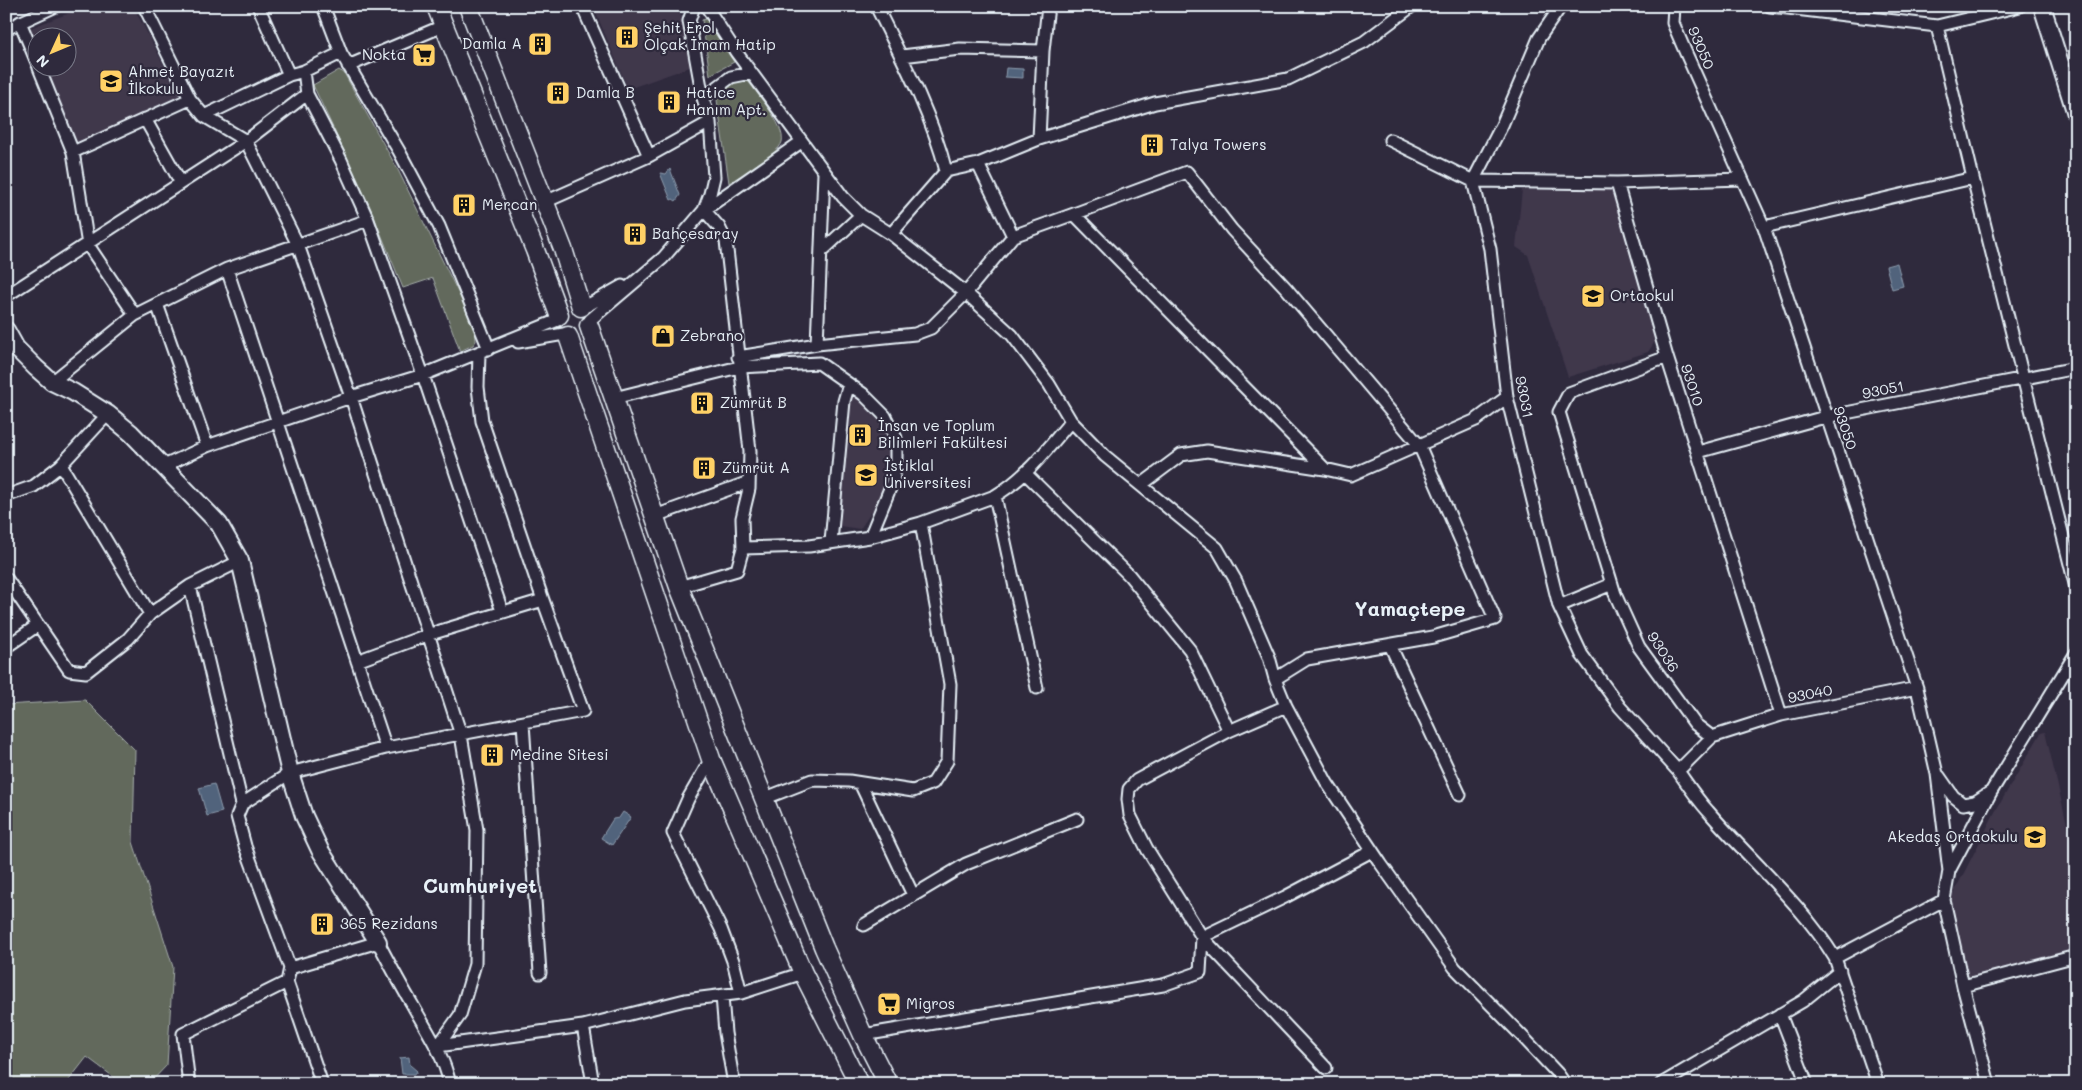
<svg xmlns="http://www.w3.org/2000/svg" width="2082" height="1090" font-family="Mali,sans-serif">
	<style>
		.built { fill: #40374c }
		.green { fill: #62695c; stroke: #a5adaa }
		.water { fill: #51647c; stroke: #8d9cae }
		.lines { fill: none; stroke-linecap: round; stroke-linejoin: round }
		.street-casing { stroke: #e8f1f8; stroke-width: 15 }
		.secondary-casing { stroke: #e8f1f8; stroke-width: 20 }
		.primary-casing { stroke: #e8f1f8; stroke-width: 21 }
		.street { stroke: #2f2a3d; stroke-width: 11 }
		.secondary { stroke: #2f2a3d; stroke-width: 16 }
		.primary { stroke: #2f2a3d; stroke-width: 18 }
		.labels { text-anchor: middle; stroke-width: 4.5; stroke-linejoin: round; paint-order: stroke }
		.poi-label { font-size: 15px; fill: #e8f1f8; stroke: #2f2a3d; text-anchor: start }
		.street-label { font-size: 15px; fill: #e8f1f8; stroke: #2f2a3d }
		.district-label { font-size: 20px; font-weight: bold; fill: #e8f1f8; stroke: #2f2a3d }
	</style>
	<rect width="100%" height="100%" fill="#2f2a3d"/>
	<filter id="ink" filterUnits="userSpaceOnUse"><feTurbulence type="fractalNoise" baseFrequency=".02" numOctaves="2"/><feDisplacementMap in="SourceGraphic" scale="10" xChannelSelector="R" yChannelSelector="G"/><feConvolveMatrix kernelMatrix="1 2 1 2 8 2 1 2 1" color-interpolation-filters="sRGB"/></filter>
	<g filter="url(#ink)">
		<path class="built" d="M88,6h45l46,88 -3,6 -98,44 -5,-7 -28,-69h23v-30h-30l-1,10 -7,-20z
			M593,6h83l6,12 8,49 -62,22z
			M1612,189l46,148 -10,15 -80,25 -40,-122 -12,-8 6,-57z
			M853,392l20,15 13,17 5,35 -5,31 -26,39 -20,-3 8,-123z
			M2045,732l31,130v88l-105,27 -8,-7 -15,-66 47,-92 46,-79z"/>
		<path class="green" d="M706,19l28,43 -24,13 -8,-55z
			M339,70l5,3 54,97 77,157 1,14 -3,4 -13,6 -27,-73 -30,10 -33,-81 -57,-122z
			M746,78c9,14 40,48 36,64 -4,13 -41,33 -53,41l-13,-90 7,-8z
			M85,700l50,50 -2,92 40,125 -6,98 -18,19h-26l-36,-27 -21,27h-60v-379z"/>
		<path class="water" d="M1006,68l17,1v9l-18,-1z
			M670,169l10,26 -4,6 -3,-2 -2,1 -11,-27 6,1z
			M1897,263l6,23 -11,3 -6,-23z
			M214,784l8,28 -15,4 -8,-28z
			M623,812l8,5 -19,28 -11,-7 12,-19 6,-1z
			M409,1057l1,8 7,6 -2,3h-13l-2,-16z"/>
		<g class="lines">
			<g class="street-casing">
				<path id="street" d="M144,6l46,93 14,17 42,25 52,104 53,152 110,338 16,95 -2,134 -15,51 -22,31
					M258,6l31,69
					M323,6l18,47 58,98 40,75 50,123
					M706,6l30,46 107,145 18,18 30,19 75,59 46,42 37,49 22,37 34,35 112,92 19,33 33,76 6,22 11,27 41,77 54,81 74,104 66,67 37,39 7,10
					M876,6c26,52 56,109 70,165
					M1561,6l-22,32 -37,87 -29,56 17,68 17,148 52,209 23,49 38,52 58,64
					M1674,6l-1,17 12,28 79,176 153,461 20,86 12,97
					M1770,6l167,20 83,-20
					M20,22l18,43
					M6,29l50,-23
					M902,56l58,-7 83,2
					M348,66l95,-40
					M39,68l34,84 15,93 47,70
					M703,98l28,-21 20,-4
					M204,116l85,-41 15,-4
					M145,119l36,64
					M1039,139l4,-88 5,-45
					M1390,140l83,41 144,2
					M73,152l117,-53
					M649,156l61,-34
					M1973,178l103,410
					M1742,179l-125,4 50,174 114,358
					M545,202l104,-46 -67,-150
					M1074,214l113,-42 45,58 54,58 133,157 76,174 -62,18 -126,22 -32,20
					M368,220l55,155 79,236
					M1764,227l209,-49 -36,-152
					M891,234l55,-63 32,-7 61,-25 116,-36 133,-24 76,-37 48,-36
					M1013,236l61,-22 251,255
					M822,251l39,-36
					M227,269l159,479
					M6,296l240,-155 61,-47
					M157,304l50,142
					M583,308l39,-22
					M590,320l73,-62 41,-48 6,-16 4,-17 -4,-55 -7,-24 -14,-77 5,-15
					M518,342l46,-8
					M817,344l7,-171
					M738,357l79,-13 98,-10 16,-6 35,-35 47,-57 -35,-72
					M1667,357l-98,36 -10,19 56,182 24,53 56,77 17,13
					M52,382l83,-67 92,-46 141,-49 -27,-60 -34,-66 -3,-23 37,-18
					M614,398l125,-31 80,-4 44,31 22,22 11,22v25l-3,18 -23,56 -61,9 -66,2 -6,22 -58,17
					M1698,452l127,-35 251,-49
					M61,465l89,149
					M164,466l43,-20 144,-49 72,-22 135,-55
					M1026,474l103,101 61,75 39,81
					M1141,485l40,-30 26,-4 118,18 26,6 125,-55 31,-23
					M6,496l28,-10 27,-21 47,-51
					M995,496l42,192
					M655,516l94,-34
					M921,523l74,-27c32,-19 53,-48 76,-75
					M831,542l13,-141 5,-17
					M743,548l-1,-30 7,-29 1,-38 -24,-210 -7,-14 -15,-17 97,-68
					M6,578l63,92 17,2 42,-33 22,-25 40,-28 50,-25
					M190,586l52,218
					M1559,606l53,-22
					M1390,645l70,150
					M6,647l32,-22
					M357,661l70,-26 116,-35
					M1286,706l-57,25 -92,49 -8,9 -1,10 2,16 17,34 55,88 124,131
					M523,723l17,250
					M711,759l-23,40 -15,34 48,96 12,32 8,32
					M1939,776l14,20 10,8 12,-2 14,-9
					M860,783l53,112
					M763,799l49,-19 37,1 64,10 20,-8 14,-22 3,-77 -29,-161 -51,14
					M864,925l102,-61 111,-45
					M1202,937l83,-40 87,-46
					M1835,958l109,-58
					M290,968l88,-26c11,21 22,42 34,62 16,29 30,47 38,80
					M1963,986l113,-30
					M722,996l3,37 9,51
					M1780,1014l27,70
					M583,1026l10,58
					M863,1035l300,-50 37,-13 2,-35
					M438,1046l145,-20 102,-26 56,-7 62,-20
					M189,1084l-6,-50 104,-52
					M322,1084l-35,-102 3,-14 -45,-122 -8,-30 5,-12 48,-31 96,-25 197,-37 -40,-111 -61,-179 -4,-34 1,-34
					M1661,1084l142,-83 37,-30
					M1878,1084l-43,-126c-34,-55 -85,-98 -127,-147 -11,-12 -20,-26 -30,-40l34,-34 69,-22 136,-27
					M1989,1084l-26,-98 -19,-86 5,-29 42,-79 85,-139"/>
			</g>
			<g class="secondary-casing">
				<path id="secondary" d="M2042,6l34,108
					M6,330l10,18 20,20 16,14 21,10 35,22 23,19 88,91 21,37 50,212 14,43 16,34 58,92"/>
			</g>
			<g class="primary-casing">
				<path id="primary" d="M436,6l99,244 24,65
					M468,6l95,243 18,58
					M589,326l90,261 145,361 39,87 25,49
					M568,336l143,423 92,214 56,111"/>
			</g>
			<use href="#street" class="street"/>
			<use href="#secondary" class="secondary"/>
			<use href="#primary" class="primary"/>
		</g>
	</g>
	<defs>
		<g id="building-square" transform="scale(1.25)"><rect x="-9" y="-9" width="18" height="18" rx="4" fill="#ffd166" stroke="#2f2a3d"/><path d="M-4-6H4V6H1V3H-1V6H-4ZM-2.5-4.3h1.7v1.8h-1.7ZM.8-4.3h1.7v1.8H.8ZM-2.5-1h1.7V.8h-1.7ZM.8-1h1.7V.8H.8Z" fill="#111"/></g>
		<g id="supermarket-square" transform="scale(1.25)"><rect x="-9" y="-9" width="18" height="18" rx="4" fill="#ffd166" stroke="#2f2a3d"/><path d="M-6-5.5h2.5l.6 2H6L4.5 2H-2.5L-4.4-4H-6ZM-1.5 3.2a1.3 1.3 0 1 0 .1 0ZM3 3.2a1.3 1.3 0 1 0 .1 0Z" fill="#111"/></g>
		<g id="school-square" transform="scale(1.25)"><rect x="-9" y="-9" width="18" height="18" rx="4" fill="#ffd166" stroke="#2f2a3d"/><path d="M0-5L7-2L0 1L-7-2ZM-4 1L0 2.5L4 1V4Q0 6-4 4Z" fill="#111"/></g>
		<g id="shop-square" transform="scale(1.25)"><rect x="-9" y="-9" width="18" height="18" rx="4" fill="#ffd166" stroke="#2f2a3d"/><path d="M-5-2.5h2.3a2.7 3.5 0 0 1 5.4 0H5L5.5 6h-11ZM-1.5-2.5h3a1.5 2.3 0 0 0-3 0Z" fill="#111"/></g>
		<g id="university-square" transform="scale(1.25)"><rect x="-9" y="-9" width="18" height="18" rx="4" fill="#ffd166" stroke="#2f2a3d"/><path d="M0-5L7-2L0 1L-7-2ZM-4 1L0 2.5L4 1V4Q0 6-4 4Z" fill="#111"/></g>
	</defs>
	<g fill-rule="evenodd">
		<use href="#building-square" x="627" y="37"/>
		<use href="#building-square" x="540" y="44"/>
		<use href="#supermarket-square" x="424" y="55"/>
		<use href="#school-square" x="111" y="81"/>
		<use href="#building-square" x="558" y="93"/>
		<use href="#building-square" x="669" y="102"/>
		<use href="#building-square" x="1152" y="145"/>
		<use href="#building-square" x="464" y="205"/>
		<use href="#building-square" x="635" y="234"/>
		<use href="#school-square" x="1593" y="296"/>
		<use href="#shop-square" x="663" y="336"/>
		<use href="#building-square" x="702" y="403"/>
		<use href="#building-square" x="860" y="435"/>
		<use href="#building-square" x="704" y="468"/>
		<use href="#university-square" x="866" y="475"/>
		<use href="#building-square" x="492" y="755"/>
		<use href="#school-square" x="2035" y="837"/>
		<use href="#building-square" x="322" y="924"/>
		<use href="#supermarket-square" x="889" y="1004"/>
	</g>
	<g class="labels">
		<g class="poi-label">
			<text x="644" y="33">Şehit Erol<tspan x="644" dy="17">Olçak İmam Hatip</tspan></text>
			<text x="522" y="49" text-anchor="end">Damla A</text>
			<text x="406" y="60" text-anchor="end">Nokta</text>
			<text x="128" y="77">Ahmet Bayazıt<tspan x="128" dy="17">İlkokulu</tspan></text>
			<text x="576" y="98">Damla B</text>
			<text x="686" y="98">Hatice<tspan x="686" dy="17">Hanım Apt.</tspan></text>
			<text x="1170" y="150">Talya Towers</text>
			<text x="482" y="210">Mercan</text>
			<text x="652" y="239">Bahçesaray</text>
			<text x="1610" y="301">Ortaokul</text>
			<text x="680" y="341">Zebrano</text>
			<text x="720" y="408">Zümrüt B</text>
			<text x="878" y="431">İnsan ve Toplum<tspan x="878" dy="17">Bilimleri Fakültesi</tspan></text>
			<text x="884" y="471">İstiklal<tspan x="884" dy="17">Üniversitesi</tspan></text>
			<text x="722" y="473">Zümrüt A</text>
			<text x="510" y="760">Medine Sitesi</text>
			<text x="2018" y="842" text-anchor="end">Akedaş Ortaokulu</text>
			<text x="340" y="929">365 Rezidans</text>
			<text x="906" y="1009">Migros</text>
		</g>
		<g class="street-label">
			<text transform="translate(1701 48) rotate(67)" y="5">93050</text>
			<text transform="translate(1692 385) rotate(72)" y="5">93010</text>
			<text transform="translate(1883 390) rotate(-11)" y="5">93051</text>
			<text transform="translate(1524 397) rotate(79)" y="5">93031</text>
			<text transform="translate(1845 428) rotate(71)" y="5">93050</text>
			<text transform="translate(1663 652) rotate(57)" y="5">93036</text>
			<text transform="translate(1810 694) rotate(-11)" y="5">93040</text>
		</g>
		<g class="district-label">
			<text x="1410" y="616">Yamaçtepe</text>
			<text x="480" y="893">Cumhuriyet</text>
		</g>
	</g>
	<rect width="2082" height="1090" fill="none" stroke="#2f2a3d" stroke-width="25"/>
	<rect x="12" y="12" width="2057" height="1065" fill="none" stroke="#e8f1f8" stroke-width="2" filter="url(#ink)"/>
	<g transform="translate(52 52) rotate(226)"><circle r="24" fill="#2f2a3d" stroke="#797a88"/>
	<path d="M0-4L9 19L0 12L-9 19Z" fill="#ffd166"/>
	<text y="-8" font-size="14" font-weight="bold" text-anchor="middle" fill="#e8f1f8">N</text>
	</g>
</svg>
